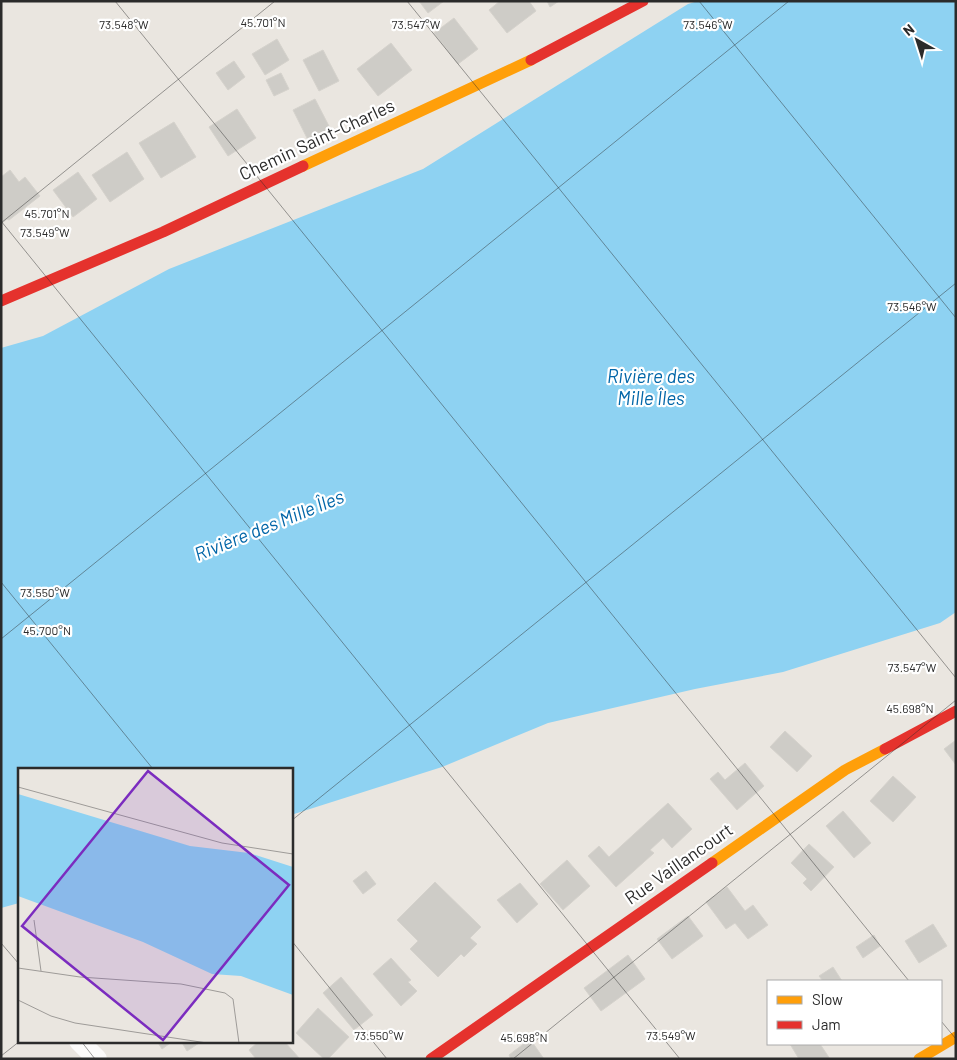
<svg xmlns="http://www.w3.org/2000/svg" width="957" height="1060" font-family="Barlow,sans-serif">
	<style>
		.water { fill: #8ed2f2 }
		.building { fill: #ceccc7; stroke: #d5d2cc }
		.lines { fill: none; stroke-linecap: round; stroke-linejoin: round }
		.street { stroke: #fcfbfa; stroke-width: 20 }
		.slow { stroke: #ff9f0a; stroke-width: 11 }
		.jam { stroke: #e5322d; stroke-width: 11 }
		.ticks { fill: none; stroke: #2b2b2b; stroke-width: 1; stroke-opacity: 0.45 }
		.labels { text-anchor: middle; stroke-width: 4.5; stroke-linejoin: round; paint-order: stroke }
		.street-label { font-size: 18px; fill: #2b2b2b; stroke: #fff }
		.water-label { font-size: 19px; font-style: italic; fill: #0266a8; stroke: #fff }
		.inset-road { fill: none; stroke: #9e9b98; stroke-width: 1 }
		.view { fill: #7b2cbf; fill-opacity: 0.15; stroke: #7b2cbf; stroke-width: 2.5 }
		.inset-edge { fill: none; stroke: #2b2b2b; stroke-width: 2.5 }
		.ticks-label { font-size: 12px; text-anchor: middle; fill: #2b2b2b; stroke: #fff; stroke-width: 4.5; stroke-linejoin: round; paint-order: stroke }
	</style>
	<rect width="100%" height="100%" fill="#eae6e0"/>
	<path class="water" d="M698,1h258v611l-16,11 -157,49 -88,17 -147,34 -106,44 -151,48v-46h-272v134l-18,5v-560l42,-12 126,-67 254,-100 265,-165z"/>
	<path class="building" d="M419,1h25l-16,12z
		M500,1h29l7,10 -29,22 -18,-23z
		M547,1h12l-9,6z
		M454,18l24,31 -20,15 -24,-31z
		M277,39l12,21 -24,15 -13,-21z
		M391,43l21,27 -34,26 -21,-27z
		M323,50l16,31 -20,10 -16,-31z
		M234,61l11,16 -17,13 -12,-17z
		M281,73l8,16 -15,7 -8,-16z
		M315,99l16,31 -22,12 -16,-32z
		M237,109l19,29 -28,18 -19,-29z
		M174,122l22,35 -35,21 -22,-35z
		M127,152l17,27 -34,23 -18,-27z
		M10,170l9,12 6,-5 15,19 -31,24 -2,-1 -6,5v-47z
		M78,172l19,27 -24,18 -20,-27z
		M785,731l27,25 -15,16 -27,-25z
		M956,740v25l-12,-16z
		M745,763l19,23 -27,24 -27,-31 8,-7 7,8z
		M893,776l23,21 -23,25 -23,-21z
		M668,803l24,26 -20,19 -9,-10 -13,12 4,3 -38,34 -28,-31 11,-10 10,11z
		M843,811l28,32 -17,15 -28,-32z
		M809,844l25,23 -23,24 -8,-8 4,-4 -16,-16z
		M567,860l23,26 -27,24 -23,-26z
		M366,871l10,13 -13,10 -10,-13z
		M435,882l46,45 -11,11 7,6 -13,13 -3,-3 -23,23 -28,-28 8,-8 -21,-21z
		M520,883l18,21 -21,19 -20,-23z
		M727,887l18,24 8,-6 15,20 -20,14 -13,-16 -9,6 -20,-27z
		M688,916l15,20 -31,23 -15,-20z
		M933,924l14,22 -28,17 -14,-22z
		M874,935l6,11 -17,12 -7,-11z
		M628,955l17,24 -44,32 -17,-23z
		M391,958l20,22 -3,2 9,9 -16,15 -28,-32z
		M833,967l9,14h-19l-4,-5z
		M341,977l32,38 -19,15 -31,-37z
		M318,1008l31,29 -21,22h-4l-28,-26z
		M530,1039l14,20h-33l-2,-4z
		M157,1041h16l-11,8z
		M181,1041h21l-15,10z
		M259,1041h25l16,18h-44l-7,-9z
		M790,1044h30l10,15h-31z"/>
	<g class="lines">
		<path class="street" d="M79,1041l18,18"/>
		<path class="slow" d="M303,166l228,-106
			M712,863l133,-93 40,-21
			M919,1059l37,-22"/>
		<path class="jam" d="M531,60l112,-59
			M1,301l162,-69 140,-66
			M885,749l71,-38
			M431,1059l281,-196"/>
	</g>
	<path class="ticks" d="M115,1l794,980M407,1l549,677M699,1l257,317M1,221l679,838M1,223l274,-222M1,582l152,187M1,639l788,-638M291,821l665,-538M291,940l96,119M1,943l18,21M941,1021l15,18M81,1041l14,18M1,1056l19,-15M513,1059l443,-359"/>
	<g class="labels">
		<g class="street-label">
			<text transform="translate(317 140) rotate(-25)" y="6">Chemin Saint-Charles</text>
			<text transform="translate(679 864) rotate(-35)" y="6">Rue Vaillancourt</text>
		</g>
		<g class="water-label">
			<text x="651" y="383">Rivière des<tspan x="651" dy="22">Mille Îles</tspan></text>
			<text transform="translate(269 525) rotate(-22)" y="7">Rivière des Mille Îles</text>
		</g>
	</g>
	<g transform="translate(18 768)">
		<rect width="275" height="275" fill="#eae6e0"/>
		<path d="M0,26l172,52 59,7 44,14v128l-52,-19 -29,-2 -69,-32 -125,-46z" fill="#8ed2f2"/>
		<path class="inset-road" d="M0,19l204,56 71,11M16,152l7,51M0,200l62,9 101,7 44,9 8,6 6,44M0,232l33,16 24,7 132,20"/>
		<path class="view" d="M130,3l141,114 -126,155 -141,-114z"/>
		<rect width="275" height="275" class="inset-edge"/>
	</g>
	<g class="ticks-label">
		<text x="263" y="27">45.701°N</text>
		<text x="124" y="29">73.548°W</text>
		<text x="416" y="29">73.547°W</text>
		<text x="708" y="29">73.546°W</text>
		<text x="47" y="218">45.701°N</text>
		<text x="45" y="237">73.549°W</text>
		<text x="912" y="311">73.546°W</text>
		<text x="45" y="597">73.550°W</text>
		<text x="47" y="635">45.700°N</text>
		<text x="912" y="672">73.547°W</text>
		<text x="910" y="713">45.698°N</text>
		<text x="379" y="1040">73.550°W</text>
		<text x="671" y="1040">73.549°W</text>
		<text x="524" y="1042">45.698°N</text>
	</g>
	<rect width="957" height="1060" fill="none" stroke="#2b2b2b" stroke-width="5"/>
	<rect x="767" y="980" width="175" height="65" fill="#ffffff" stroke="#aaaaaa"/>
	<rect x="777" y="996" width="25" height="8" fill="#ff9f0a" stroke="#aaaaaa"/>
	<text x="812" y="1005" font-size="15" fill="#2b2b2b">Slow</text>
	<rect x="777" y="1021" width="25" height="8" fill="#e5322d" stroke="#aaaaaa"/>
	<text x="812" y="1030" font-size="15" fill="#2b2b2b">Jam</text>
	<g transform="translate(917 40) rotate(321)" stroke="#ffffff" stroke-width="4" paint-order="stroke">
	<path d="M0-4L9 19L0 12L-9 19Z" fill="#2b2b2b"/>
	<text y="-8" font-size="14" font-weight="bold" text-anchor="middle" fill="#2b2b2b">N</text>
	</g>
</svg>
